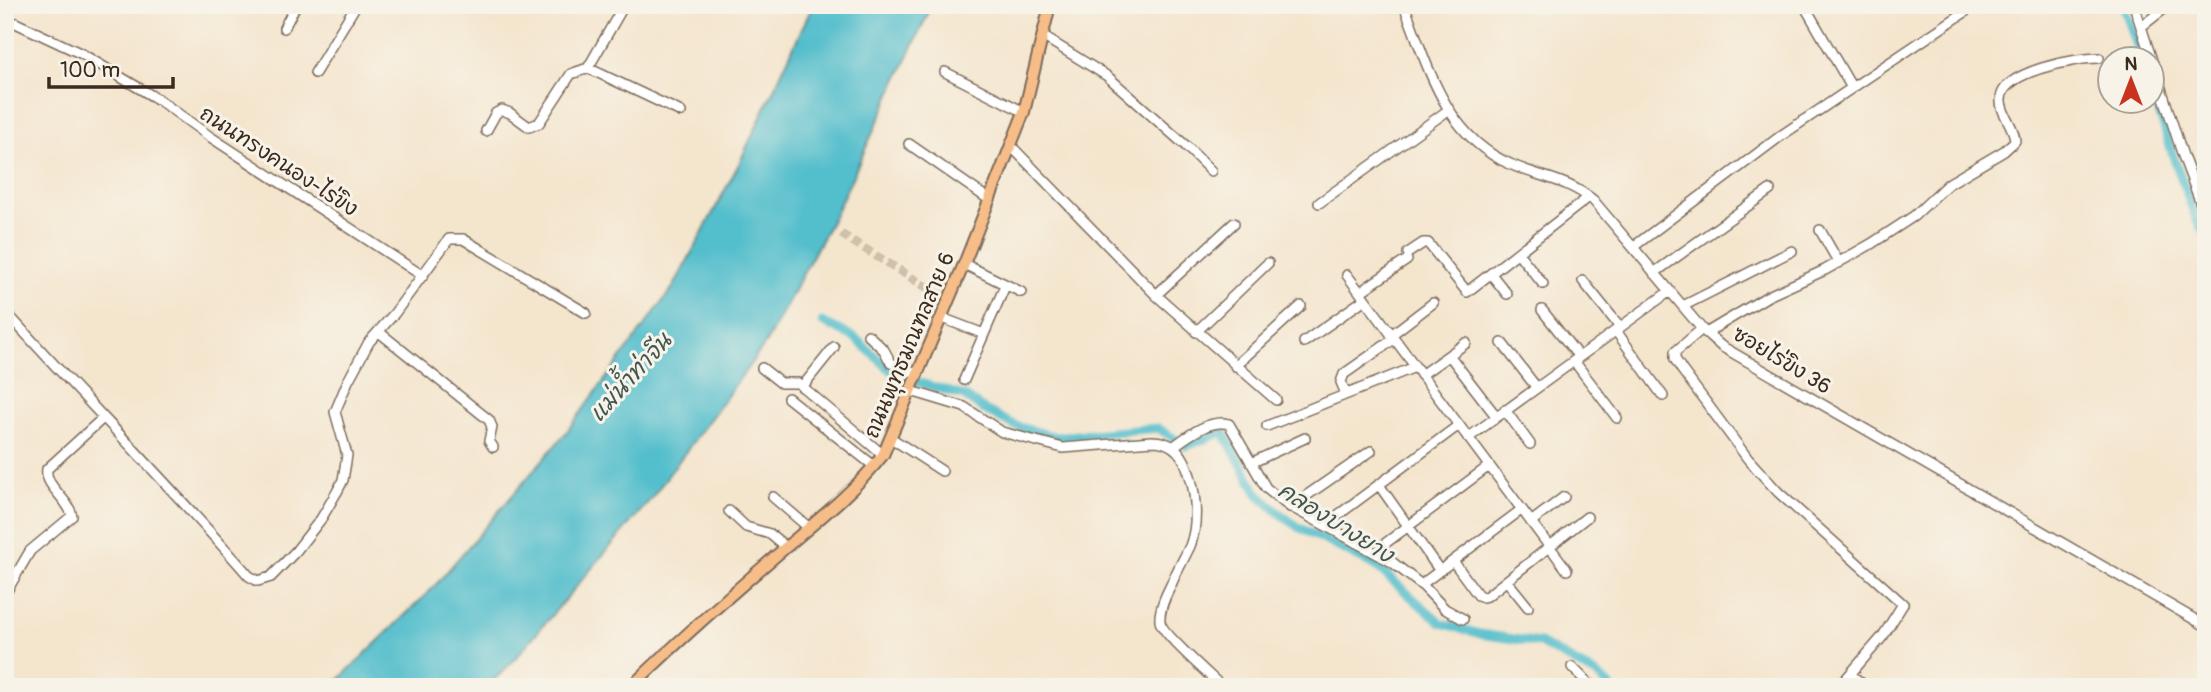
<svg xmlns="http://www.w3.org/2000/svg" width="2211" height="692" font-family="Pangolin,'Playpen Sans Thai',sans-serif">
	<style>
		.water { fill: #52becc; stroke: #467475; stroke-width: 2 }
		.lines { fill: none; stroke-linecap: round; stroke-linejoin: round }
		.canal { stroke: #52becc; stroke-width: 9 }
		.minor-tunnel { stroke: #cfc0aa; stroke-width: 9; stroke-dasharray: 9 4.5; stroke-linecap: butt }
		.minor-casing { stroke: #7c6b5b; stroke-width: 12 }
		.major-casing { stroke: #7c6b5b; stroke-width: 14 }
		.minor { stroke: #fff; stroke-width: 9 }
		.major { stroke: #f7bd88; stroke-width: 10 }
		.labels { text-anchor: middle; stroke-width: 6; stroke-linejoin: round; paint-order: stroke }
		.street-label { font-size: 21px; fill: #3b2a1e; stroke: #f7f3e8 }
		.water-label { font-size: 23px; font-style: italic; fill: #425652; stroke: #f7f3e8 }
	</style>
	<rect width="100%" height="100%" fill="#f7f3e8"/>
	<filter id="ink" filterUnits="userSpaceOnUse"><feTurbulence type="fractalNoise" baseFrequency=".0143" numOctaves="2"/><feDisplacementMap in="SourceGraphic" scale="14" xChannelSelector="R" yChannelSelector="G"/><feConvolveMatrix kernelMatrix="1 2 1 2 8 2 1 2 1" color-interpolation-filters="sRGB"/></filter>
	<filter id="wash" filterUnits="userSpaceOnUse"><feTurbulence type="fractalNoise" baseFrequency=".00686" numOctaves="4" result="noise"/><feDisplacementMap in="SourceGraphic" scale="28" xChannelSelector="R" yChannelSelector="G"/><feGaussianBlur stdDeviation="1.57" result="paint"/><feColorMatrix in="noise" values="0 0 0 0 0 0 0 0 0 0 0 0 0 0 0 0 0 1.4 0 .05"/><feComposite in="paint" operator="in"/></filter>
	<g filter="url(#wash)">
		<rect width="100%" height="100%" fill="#f4e5cd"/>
		<path class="water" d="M813,5h119l-96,207 -70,131 -116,157 -138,162 -25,25h-156l102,-99 132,-154 109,-148 65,-122z"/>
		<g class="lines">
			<path class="canal" d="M2123,5l19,55
				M2152,90l22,69 23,62 9,15
				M822,322l32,15 43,39 67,20 19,13 33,17 41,11 101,-9 28,18 37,-14 35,62 20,18 20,15 78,39 65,57 39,11 60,9 59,33 11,11"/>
		</g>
	</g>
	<g filter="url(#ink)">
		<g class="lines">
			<path class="minor-tunnel" d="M841,234l108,67"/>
			<g class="minor-casing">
				<path id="minor" d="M1404,5c24,61 41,131 106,159 31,14 55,14 83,36l109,129 19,17 485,280
					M1804,5l48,83
					M2134,5l49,151 23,61
					M5,18l77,36 77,46 50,36 214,140
					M2142,26l27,-21
					M284,28l12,-23
					M1044,37l63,39 79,70 25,25
					M588,68l93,44
					M945,72l79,40
					M315,73l41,-68
					M486,131l10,-18 6,-3 8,3 19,14 10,-4 32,-49 17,-6 36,-63
					M909,144l81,56
					M1011,146l145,149 120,105
					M1319,203l128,-92
					M1820,230l19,33
					M1633,247l149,-112 183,-123 4,-7
					M1408,253l15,-10h5l39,49 122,-95
					M1518,253l25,31
					M964,264l57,28
					M1654,273l116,-83
					M1491,274l16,20
					M1347,275l220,295
					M1583,281l37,46
					M1360,292l47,-32
					M1156,295l78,-72
					M1683,306l109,-55
					M1542,310l37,47
					M5,311c80,89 165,174 244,265l9,5 13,-4 25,-26 25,-32 17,-29 5,-10 4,-25 -12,-43 13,-31 21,-39 25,-28 55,-75h14l123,74
					M942,318l42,16 -20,46
					M1702,329l-27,23v7l7,11 66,89 30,33 125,112 -20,32 -44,51
					M1616,331l47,65
					M379,332l110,88 3,7 -3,14 4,6
					M1196,332l72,-69
					M1706,333l62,-37 57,-26 46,-26 43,-28 34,-32 56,-33 11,-10c0,-15 -15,-27 -14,-42 1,-28 76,-41 98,-41
					M984,334l21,-48
					M868,335l16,15 7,13 27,11
					M1391,335l42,-32
					M1304,342l61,-43
					M1502,343l35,45
					M1449,355l47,61
					M1574,361l43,57
					M1235,366l66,-60
					M762,368l19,15h17l85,72
					M1421,375l45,-32
					M802,387l32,-40
					M911,391l53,16 38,25 61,16 89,-7c18,0 29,9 35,26 9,23 12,56 3,79 -6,13 -14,26 -19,39 -5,10 -12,24 -11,36 0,11 51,55 62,66
					M1346,394l-5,-12 3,-8 50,-35
					M788,398l86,68
					M1505,410l25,34
					M1267,426l148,-59
					M891,438l51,33
					M1468,438l202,-147
					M1174,446c15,-11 36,-27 55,-22l37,64 20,16 106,58 32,25 21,22 18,10
					M1251,463l54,-25
					M1379,485l61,86
					M773,497l35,30
					M1290,507l81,-56
					M729,511l17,16 24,7 16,13
					M1334,518l125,-93
					M1531,522l33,-25
					M1383,545l106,-79
					M1453,561l25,34 5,2 4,-1 100,-79
					M1426,581l95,-71
					M1507,581l21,26
					M5,594l25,-43 42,-35c-3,-17 -28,-30 -25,-47l56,-51
					M1572,667l20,20
					M1850,674l16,13"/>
			</g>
			<g class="major-casing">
				<path id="major" d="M631,687c47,-46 97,-90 147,-133 36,-31 76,-62 105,-99l81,-191 60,-152 26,-107"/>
			</g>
			<use href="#minor" class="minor"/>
			<use href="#major" class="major"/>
		</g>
	</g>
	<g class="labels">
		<g class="street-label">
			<text transform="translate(279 161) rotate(33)" y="7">ถนนทรงคนอง-ไร่ขิง</text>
			<text transform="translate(909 345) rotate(-67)" y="7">ถนนพุทธมณฑลสาย 6</text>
			<text transform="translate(1782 360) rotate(31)" y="7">ซอยไร่ขิง 36</text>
		</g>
		<g class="water-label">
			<text transform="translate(630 377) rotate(-48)" y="8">แม่น้ำท่าจีน</text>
			<text transform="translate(1336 522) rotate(32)" y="8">คลองบางยาง</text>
		</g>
	</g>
	<rect width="2211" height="692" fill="none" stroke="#f7f3e8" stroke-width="28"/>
	<g transform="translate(2131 80)"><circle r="33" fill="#f7f3e8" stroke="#aca397" stroke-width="2"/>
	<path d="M0-5L12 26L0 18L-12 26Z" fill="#c8321e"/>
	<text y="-10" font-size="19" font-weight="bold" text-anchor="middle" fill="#3b2a1e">N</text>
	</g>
	<path d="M49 77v10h124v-10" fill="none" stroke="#3b2a1e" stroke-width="3.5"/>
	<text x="60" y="77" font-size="21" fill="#3b2a1e" stroke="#f7f3e8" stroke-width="5" paint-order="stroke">100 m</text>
</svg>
